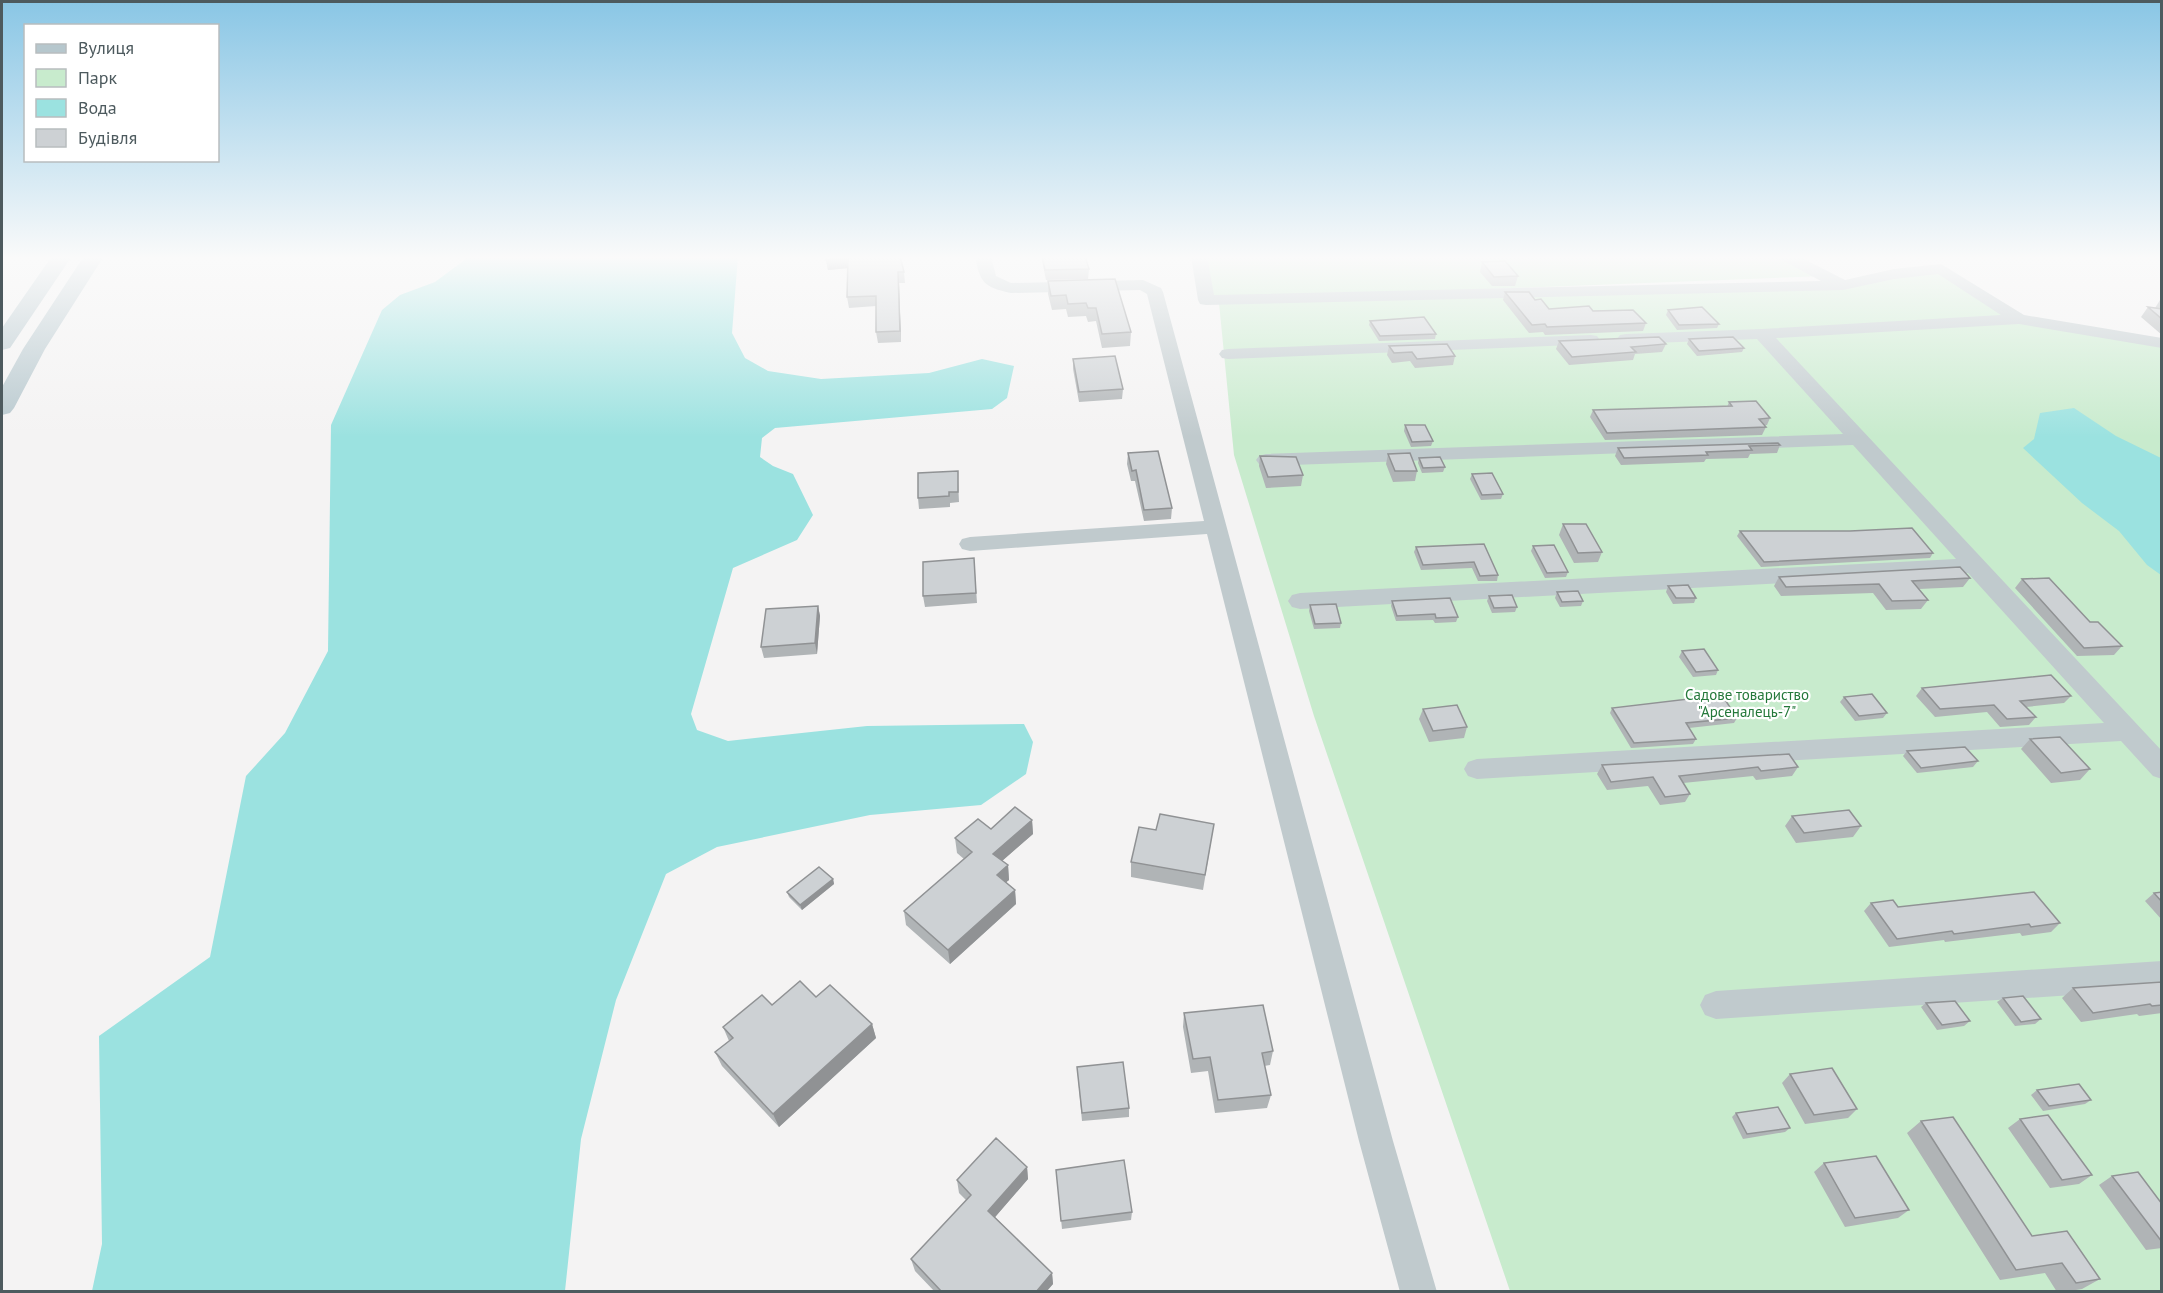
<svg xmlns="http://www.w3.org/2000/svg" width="2163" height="1293" font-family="'PT Sans',sans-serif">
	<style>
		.green { fill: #c8ebcd }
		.water { fill: #9be2e0 }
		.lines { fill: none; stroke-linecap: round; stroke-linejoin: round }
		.minor { fill: #c0cacd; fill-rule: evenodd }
		.major { fill: #b6c7cd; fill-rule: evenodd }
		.wall { fill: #b0b4b6 }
		.shaded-wall { fill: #909294 }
		.building { fill: #cdd1d4; stroke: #909294; stroke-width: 1.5 }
		.labels { text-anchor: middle; stroke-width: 4.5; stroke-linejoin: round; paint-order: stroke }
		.park-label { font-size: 15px; fill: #24783a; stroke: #fff }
	</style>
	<rect width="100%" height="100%" fill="#f4f3f3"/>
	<path class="green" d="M1200,256h587l38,20 -619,24z
		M1941,269l78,50 142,21v951h-651l-196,-575 -80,-261 -15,-152 624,-18z"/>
	<path class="water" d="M470,256h268l-6,77 13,25 23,13 53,8 108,-6 53,-14 32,7 -7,32 -15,11 -217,19 -13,10 -2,19 13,9 20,8 20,41 -16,25 -64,28 -42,146 6,16 31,11 139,-15 157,-2 9,18 -7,32 -45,31 -111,10 -153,32 -51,27 -50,126 -35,139 -16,152h-473l10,-47 -3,-208 111,-79 36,-181 39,-43 43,-82 3,-226 51,-115 18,-15 35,-13z
		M2074,408l42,28 45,22v117l-14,-10 -28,-34 -37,-28 -59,-55 11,-9 6,-26z"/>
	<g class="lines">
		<path class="minor" d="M975,256h16l5,20 15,7 132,-3 18,8 2,4 230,849 44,151h-37l-41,-151 -152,-607 -237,17 -8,-2 -3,-5 3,-5 8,-2 234,-16 -57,-227 -7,-4 -129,3c-27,-6 -31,-10 -36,-37z
			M1191,256h16l7,39 607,-14 -41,-22 -2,-3h20l47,24 49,-11 47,-5 83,51 138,23v10l-143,-24 -243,14 386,413v28l-9,-3 -32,-35 -644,38 -9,-3 -4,-7 4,-7 9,-3 627,-36 -136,-150 -668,36 -8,-2 -4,-6 4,-6 8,-2 656,-34 -103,-114 -587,21 -7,-2 -3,-4 3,-4 7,-2 577,-20 -86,-95 -131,5 -6,-1 -3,-4 3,-4 6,-1 136,-5 239,-14 -63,-41 -44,5 -51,11 -637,15 -6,-1 -2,-4z
			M1591,335l6,1 3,4 -3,4 -369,15 -6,-1 -3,-4 3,-4 6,-1z
			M2162,961v28l-446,30 -11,-4 -5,-10 5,-10 11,-4z"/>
		<path class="major" d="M52,256h20l-62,92 -8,2v-22z
			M84,256h20l-59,93 -31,59 -4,5 -8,2v-28l21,-38z"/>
	</g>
	<path class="wall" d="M825,256l79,16 1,11h-6l2,59 -23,1 -2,-11v-26l-27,2 -2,-11 1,-29 -20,2z
		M1041,256h44l4,13 -1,10 -42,1z
		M1482,262l36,14 -3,10h-23l-12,-14z
		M1115,279l16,53 -1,14 -28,2 -6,-27 -8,1 -2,-6 -18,1 -2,-8 -14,1 -4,-16v-13z
		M1505,292l30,8 14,9 44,2 53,12 -3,8 -98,4 -2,-3 -14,1 -26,-33z
		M2160,300h2v35l-21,-18 7,-10 7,1z
		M1668,310l51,14 -2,4 -40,2 -11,-15z
		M1370,321l66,13 -1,5 -56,2 -10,-16z
		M1689,339l55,9 -2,4 -45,4 -10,-12z
		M1559,341l107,3 -4,8 -27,2 -2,6 -64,5 -13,-16z
		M1389,346l66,10 -2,9 -38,3 -5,-7 -18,2 -5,-8z
		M1073,359l50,30 -1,10 -43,3 -6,-33z
		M1729,402l41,16 -3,7h-3l2,2 -4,8 -157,5 -15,-23 3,-7 134,-3z
		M1405,425l28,16 -2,5 -20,1 -7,-16z
		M1780,445l-3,8 -27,1 -2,4 -42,1 -2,3 -83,3 -6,-9 3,-8z
		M1128,453l44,55 -1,11 -27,2 -9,-40h-4l-4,-17z
		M1388,454l29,17 -2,10 -22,1 -7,-18z
		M1260,456l43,19 -2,11 -35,2 -7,-22z
		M1419,458l26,9 -2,5 -21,1 -4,-10z
		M1472,474l31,20 -2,5 -20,1 -11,-21z
		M958,481l1,21 -9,1v4l-31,2 -1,-11z
		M1563,524l39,28 -4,10 -24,1 -15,-28z
		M1740,531l193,22 -3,5 -169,9 -24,-31z
		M1484,544l14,31 -1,6h-19l-6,-13 -51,2 -7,-18 2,-5z
		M1533,546l35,26 -2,5 -21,1 -14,-27z
		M974,558l3,45 -52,4 -2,-11z
		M1779,577l191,1 -7,9 -44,2 9,11 -7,9 -35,1 -13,-17 -92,3 -7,-10z
		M2022,579l68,43 32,24 -8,9 -37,1 -62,-68z
		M1668,586l28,12 -2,5 -21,1 -7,-12z
		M1557,592l26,9 -2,5 -21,1 -5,-9z
		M1489,596l28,11 -2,5 -23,1 -5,-12z
		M1392,601l66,16 -2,5 -21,1 -2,-3 -37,1 -5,-15z
		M1310,605l31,18 -1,5 -26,1 -5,-18z
		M818,606l2,10 -3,38 -53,4 -3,-11z
		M1682,651l36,19 -2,5 -23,2 -14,-20z
		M1922,688l149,8 -7,7 -38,4 10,10 -7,8 -29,2 -13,-15 -52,5 -19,-21z
		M1844,697l43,16 -4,5 -28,3 -15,-19z
		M1612,708l125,10 -3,5 -45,5 7,11 -3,5 -62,4 -21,-35z
		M1423,709l44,18 -3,11 -35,4 -10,-23z
		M2030,739l60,30 -10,11 -29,3 -30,-34z
		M1907,751l71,10 -5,6 -56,6 -14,-17z
		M1602,765l196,2 -6,9 -36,4 -3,-4 -70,7 7,11 -5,8 -25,3 -12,-19 -41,4 -10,-16z
		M1792,816l69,10 -8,11 -57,6 -11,-17z
		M1032,820l1,14 -31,27 6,4 1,15 -3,2 9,8 1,14 -66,60 -44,-39 -2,-14 60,-52 -7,-6 -2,-15 36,-9z
		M1214,824l-11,66 -72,-13v-15l25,-32z
		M833,879l1,5 -32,26 -13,-13 -2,-5z
		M2162,892v28l-17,-19 9,-8z
		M1871,903l27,4 162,16 -9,9 -29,4 -2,-3 -75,9 -1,-2 -55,7 -25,-36z
		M2162,982v31l-23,3 -2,-2 -56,8 -19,-24 11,-10z
		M816,997l56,27 4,14 -97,89 -57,-61 -7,-14 14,-11 -6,-14 49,-22z
		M2003,998l38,21 -6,5 -20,2 -18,-24z
		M1926,1003l44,18 -6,5 -27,4 -16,-23z
		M1184,1013l89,38 -3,14 -6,1 7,29 -4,13 -52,5 -7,-42 -17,2 -8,-46z
		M1077,1067l52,41v9l-47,4z
		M1790,1074l67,35 -9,9 -43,6 -23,-41z
		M2037,1090l54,10 -6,4 -42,7 -12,-16z
		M1736,1113l54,15 -5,4 -42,7 -11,-22z
		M2020,1119l72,56 -13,9 -29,4 -42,-60z
		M1921,1121l111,115 68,43 -18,10 -18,3h-7l-12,-19 -45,7 -93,-147z
		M1824,1163l85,47 -11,8 -53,9 -31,-55z
		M1027,1167l1,12 -33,38 57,56 1,11 -7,8h-111l-20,-21 -4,-12 55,-59 -7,-7 -2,-13z
		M1056,1170l76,42 -1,8 -69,9z
		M2112,1176l50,28v44l-16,2 -47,-65z"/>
	<path class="shaded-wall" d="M848,258l2,10 -22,2 -2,-10z
		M898,272l1,11 2,59 -1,-11z
		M818,606l2,10 -3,38 -2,-11z
		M1032,820l1,14 -39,34 -1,-14z
		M1008,865l1,15 -11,9 -1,-14z
		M833,879l1,5 -32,26 -2,-5z
		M1015,890l1,14 -66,60 -2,-14z
		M872,1024l4,14 -97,89 -6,-13z
		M1027,1167l1,12 -38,44 -2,-12z
		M1052,1273l1,11 -7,8h-10z"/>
	<path class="building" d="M825,256h75l4,16h-6l2,59 -24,1v-36l-29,1 1,-39 -22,2z
		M1042,256h43l4,13 -44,1z
		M1505,261l13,15 -24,1 -12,-15z
		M1115,279l16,53 -29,2 -6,-26h-8l-2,-5 -18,1 -2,-9 -15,1 -3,-15z
		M1505,292h24l6,8 6,-1 8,10 40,-3 4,5 40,-1 13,13 -99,4 -2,-3 -13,1z
		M1702,307l17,17 -40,1 -11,-15z
		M2148,307l14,2v10z
		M1424,317l12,17 -56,2 -10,-15z
		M1659,337l7,7 -35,3 5,5 -64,5 -13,-16z
		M1733,337l11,11 -45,3 -10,-12z
		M1447,344l8,12 -38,3 -5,-7 -18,1 -5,-7z
		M1115,356l8,33 -44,3 -6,-33z
		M1756,401l14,17 -11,1 7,8 -159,6 -14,-23 139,-4 -3,-4z
		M1405,425h20l8,16 -21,1z
		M1778,443l2,2 -31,1 3,4 -46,2 2,3 -84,3 -6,-10z
		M1158,451l14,57 -28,2 -8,-40 -4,1 -4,-18z
		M1410,453l7,18h-22l-7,-17z
		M1260,456l36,1 7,18 -35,2z
		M1440,457l5,10 -22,1 -4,-10z
		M958,471v21h-9v4l-31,2v-25z
		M1492,473l11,21 -21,1 -10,-21z
		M1563,524h23l16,28 -24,1z
		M1912,528l21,25 -169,9 -24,-31h110z
		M1484,544l14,31 -18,1 -6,-14 -51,3 -7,-18z
		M1554,545l14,27 -21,1 -14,-27z
		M974,558l2,35 -53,3v-34z
		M1960,567l10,11 -58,3 16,19 -36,1 -13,-17 -93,3 -7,-10z
		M2049,578l41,44h8l24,24 -38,2 -62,-69z
		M1688,585l8,13h-20l-8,-12z
		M1578,591l5,10 -21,1 -5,-10z
		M1512,595l5,12 -23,1 -5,-12z
		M1450,598l8,19 -22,1 -1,-4 -38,2 -5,-15z
		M1336,604l5,19 -26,1 -5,-19z
		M818,606l-3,37 -54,4 5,-38z
		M1704,649l14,21 -22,2 -14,-21z
		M2051,675l20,21 -51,5 16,16 -29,2 -13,-14 -54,4 -18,-21z
		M1872,694l15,19 -28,3 -15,-19z
		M1722,695l15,23 -51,5 10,16 -62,4 -22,-35z
		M1457,705l10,22 -34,4 -10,-22z
		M2060,737l30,32 -29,4 -31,-34z
		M1965,747l13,14 -57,7 -14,-17z
		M1789,754l9,13 -37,4 -3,-4 -79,9 11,18 -25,3 -12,-20 -42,5 -9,-17z
		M1015,807l17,13 -39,34 15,11 -11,10 18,15 -67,60 -44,-39 68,-59 -17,-14 23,-19 13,10z
		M1849,810l12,16 -57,7 -12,-17z
		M1160,814l54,10 -9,51 -74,-13 8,-35 17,3z
		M819,867l14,12 -33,26 -13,-13z
		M2034,892l26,31 -29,4 -2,-3 -75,10 -2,-3 -55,8 -26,-36 22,-3 5,7z
		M2162,892v10l-8,-9z
		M800,981l16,16 14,-12 42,39 -99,90 -58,-62 18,-14 -10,-11 39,-32 10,10z
		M2162,982v23l-10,1 -2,-2 -57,9 -20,-25z
		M2023,996l18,23 -20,3 -18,-24z
		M1955,1001l15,20 -28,4 -16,-22z
		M1263,1005l10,46 -11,2 9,42 -53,5 -8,-43 -17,2 -9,-46z
		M1123,1062l6,46 -47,5 -5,-46z
		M1832,1068l25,41 -43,6 -24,-41z
		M2079,1084l12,16 -42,6 -12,-16z
		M1778,1107l12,21 -43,6 -11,-21z
		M2048,1115l44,60 -30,5 -42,-61z
		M1953,1117l79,119 35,-5 33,48 -24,4 -14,-20 -46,7 -95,-149z
		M996,1138l31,29 -39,44 64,62 -16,19h-94l-31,-33 60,-64 -14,-15z
		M1876,1156l33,54 -54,8 -31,-55z
		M1124,1160l8,52 -71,9 -5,-51z
		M2138,1172l24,32v38l-50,-66z"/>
	<linearGradient id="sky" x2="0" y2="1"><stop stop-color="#89c6e5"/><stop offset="0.59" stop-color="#fafafa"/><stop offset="1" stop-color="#fafafa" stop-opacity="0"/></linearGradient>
	<rect width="2163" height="437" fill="url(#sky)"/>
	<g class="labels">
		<g class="park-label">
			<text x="1747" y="700">Садове товариство<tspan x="1747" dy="17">"Арсеналець-7"</tspan></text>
		</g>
	</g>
	<rect width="2163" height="1293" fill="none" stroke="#4d5a5e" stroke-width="6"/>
	<rect x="24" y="24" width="195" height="138" fill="#ffffff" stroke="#b8bdbf" stroke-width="1.5"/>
	<rect x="36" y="44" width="30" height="9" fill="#b6c7cd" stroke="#b8bdbf" stroke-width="1.5"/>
	<text x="78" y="54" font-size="18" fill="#4d5a5e">Вулиця</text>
	<rect x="36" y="69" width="30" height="18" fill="#c8ebcd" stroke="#b8bdbf" stroke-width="1.5"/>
	<text x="78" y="84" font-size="18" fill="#4d5a5e">Парк</text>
	<rect x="36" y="99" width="30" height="18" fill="#9be2e0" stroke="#b8bdbf" stroke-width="1.5"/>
	<text x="78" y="114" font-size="18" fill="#4d5a5e">Вода</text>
	<rect x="36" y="129" width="30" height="18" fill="#cdd1d4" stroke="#b8bdbf" stroke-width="1.5"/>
	<text x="78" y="144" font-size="18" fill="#4d5a5e">Будівля</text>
</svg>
